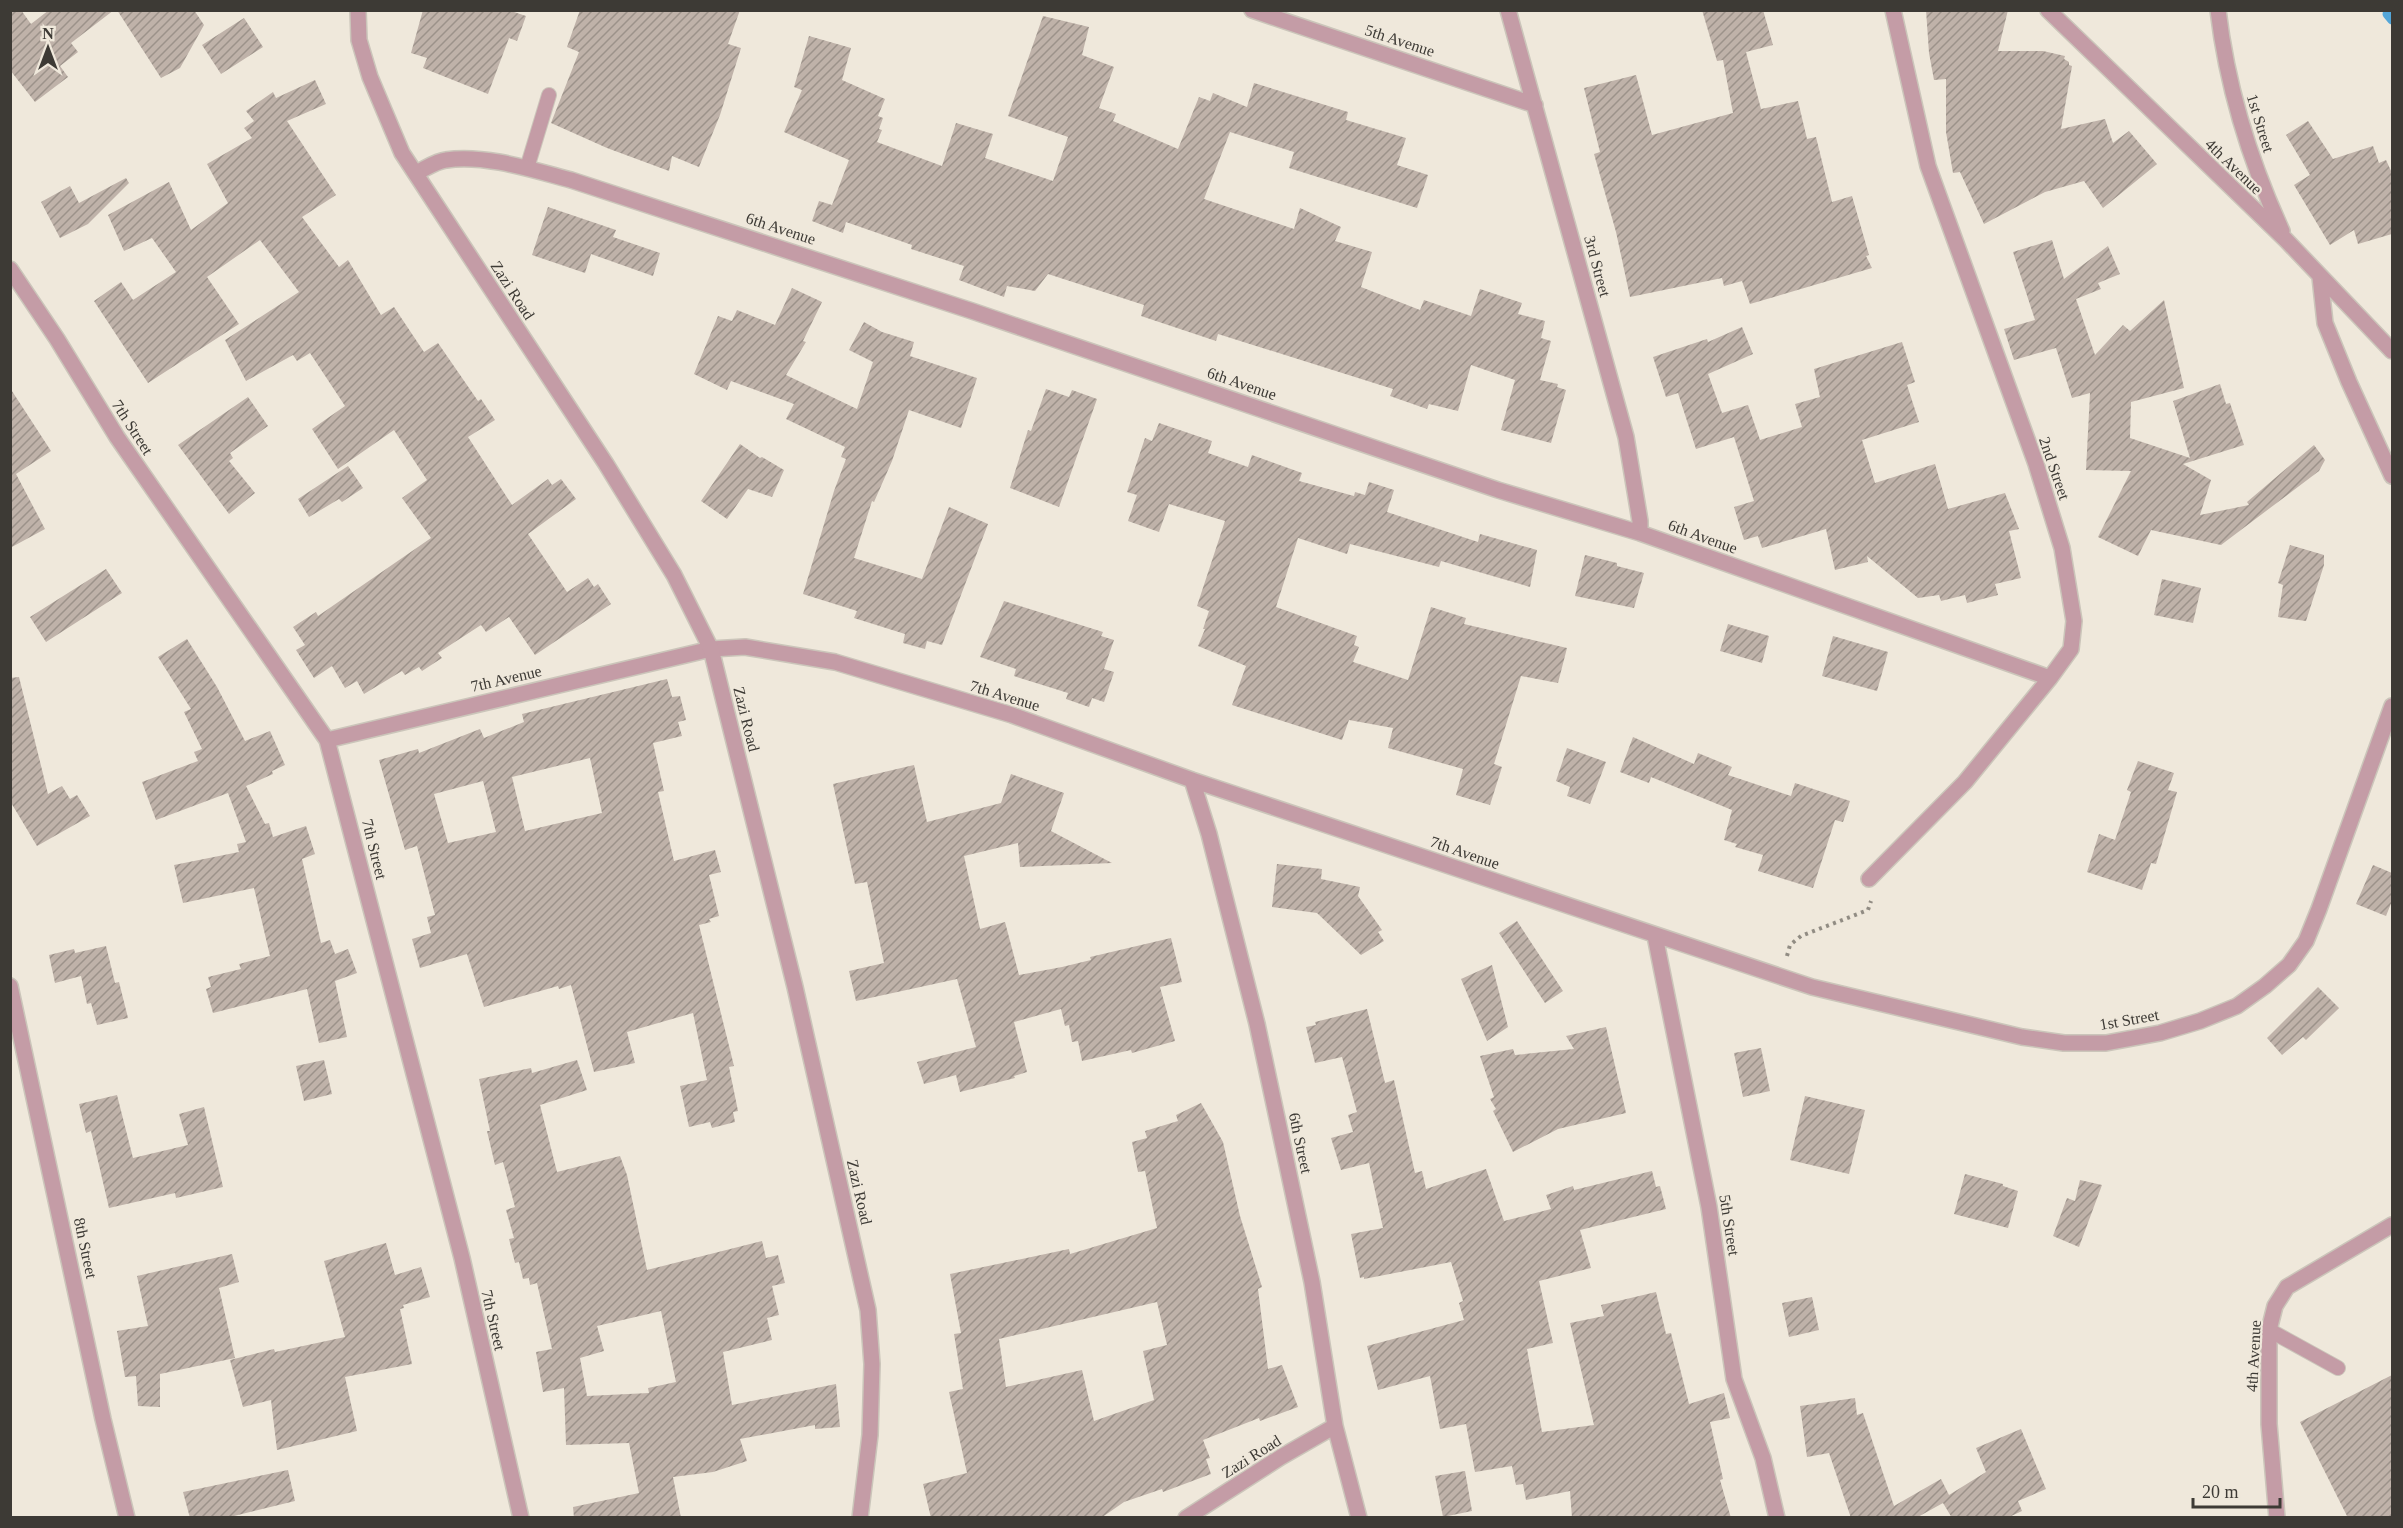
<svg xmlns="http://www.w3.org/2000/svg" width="2403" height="1528" font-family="Georgia,serif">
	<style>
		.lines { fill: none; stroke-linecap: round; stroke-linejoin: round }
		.stream { stroke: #54a6d8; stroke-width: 9 }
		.building { fill: url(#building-hatch); fill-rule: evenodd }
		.service-casing { stroke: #cbc5ba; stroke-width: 16 }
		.minor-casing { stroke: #cbc5ba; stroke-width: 18 }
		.tertiary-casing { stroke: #cbc5ba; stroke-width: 18 }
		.path { stroke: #918c83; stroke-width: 4; stroke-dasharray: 3 4.5; stroke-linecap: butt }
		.service { stroke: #c49ca6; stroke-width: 14 }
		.minor { stroke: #c49ca6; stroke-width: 15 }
		.tertiary { stroke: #c49ca6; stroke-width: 15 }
		.labels { text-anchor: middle; stroke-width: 4.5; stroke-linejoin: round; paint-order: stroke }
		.street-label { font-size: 16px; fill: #3d3a35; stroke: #efe8db }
	</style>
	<defs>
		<pattern id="building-hatch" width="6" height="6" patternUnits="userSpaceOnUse" patternTransform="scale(1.5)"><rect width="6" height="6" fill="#bfb2a9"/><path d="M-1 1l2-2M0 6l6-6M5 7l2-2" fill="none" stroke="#9c928a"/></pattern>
	</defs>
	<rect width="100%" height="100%" fill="#efe8db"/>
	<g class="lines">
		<path class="stream" d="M2388,10l-1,4 5,6"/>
	</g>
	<path class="building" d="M10,10h11l10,14 18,-14h65l-43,33 7,9 -18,14 8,11 -33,25 -25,-32z
		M117,10h77l10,15 -24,43 -19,10z
		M423,10h85l18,6 -9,25 -8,-3 -21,56 -65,-26 4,-10 -16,-5z
		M580,10h160l-12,34 13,4 -21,67 -21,52 -27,-11 -3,15 -62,-23 -56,-25 28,-71 -12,-5z
		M1702,10h61l10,35 -27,7 15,57 37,-8 9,38 9,-2 16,65 20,-6 17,59 -3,1 6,12 -122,36 -8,-23 -18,5 -2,-8 -92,19 -14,-65 -22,-78 6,-2 -16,-64 52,-13 16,60 81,-22 -10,-53 -6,1z
		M1926,10h82l-10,41h45l22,5 -1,3 5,3v3l3,1 -11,63 44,-10 8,24 16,-12 28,33 -54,44 -19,-27 -39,11 -61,32 -24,-52 -7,1 -7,-41v-53l-12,1 -5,-27z
		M1043,16l46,11 -7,28 32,12 -15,41 17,6 -3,7 65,28 21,-52 11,4 3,-8 34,14 7,-24 94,29 -2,8 60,18 -9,27 31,10 -11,33 -128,-40 5,-16 -64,-20 -26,67 90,30 6,-21 41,19 -6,14 37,11 -11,35 59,23 4,-10 47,16 9,-27 42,14 -4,11 27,7 -4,17 10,3 -11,39 18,4 -1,3 9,3 -15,53 -50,-13 14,-50 -44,-15 -13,46 -29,-7 -2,5 -37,-13 3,-7 -175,-55 -2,7 -75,-25 3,-11 -96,-31 -13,17 -28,-5 -3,11 -45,-17 5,-14 -53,-17 1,-4 -66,-23 -3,11 -31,-12 7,-20 13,4 17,-45 -65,-28 18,-42 -8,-3 15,-51 42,12 -9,32 43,19 -7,17 5,2 -4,11 3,1 -5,12 65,24 14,-43 37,11 -8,24 68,23 15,-44 -60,-21z
		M244,18l19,29 -42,27 -19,-29z
		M315,80l11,24 -39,17 49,74 -34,22 37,50 9,-7 33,55 13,-8 30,45 14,-9 40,58 3,-2 14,21 -27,17 44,68 36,-26 4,6 9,-6 15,20 -48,35 39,58 21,-14 6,9 4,-3 13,20 -76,51 -26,-38 -23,15 -5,-7 -43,28 4,5 -20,13 -3,-4 -14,8 -3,-4 -38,23 -7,-13 -12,7 -13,-22 -18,12 -18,-28 9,-5 -12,-18 23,-15 2,4 113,-78 -29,-40 25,-18 -33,-50 -56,39 -26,-40 33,-23 -35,-53 -13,8 -4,-6 -47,26 -21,-41 74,-48 -39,-52 -53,37 32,47 -91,59 -54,-82 27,-19 12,18 43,-28 -24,-34 -28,13 -16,-36 61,-33 22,48 37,-27 -21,-39 45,-26 -8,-10 10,-7 -8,-10 27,-19 3,6z
		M2308,121l25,38 40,-13 6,17 7,-3 6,13v61l-34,10 -4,-14 -24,15 -36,-60 16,-10 -24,-40z
		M126,178l3,5 -41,41 -28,14 -19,-36 29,-16 9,17z
		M548,207l68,23 -3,7 47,16 -7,23 -62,-22 -6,19 -53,-18z
		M2052,240l12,39 44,-33 12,28 -22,9 3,6 -25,10 19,56 28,-30 7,6 34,-31 20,88 -53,14 -1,36 60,20 -17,-57 47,-17 6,20 4,-1 14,42 -61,19 28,16 -11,35 49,-10 -2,-3 67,-57 11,15 -6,11 -98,74 -70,-15 -13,26 -40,-19 33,-66 -45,-1 4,-77 -18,5 -16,-50 -42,12 -10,-31 31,-9 -22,-68z
		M792,288l30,14 -19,39 3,1 -20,33 71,34 16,-47 -24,-12 15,-28 18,10 32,10 -4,14 67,22 -16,50 -52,-18 -17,51 -18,41 -2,-1 -18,57 68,21 27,-72 39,17 -46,121 -15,-4 -2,8 -22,-6 2,-9 -51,-16 3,-7 -54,-17 31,-103 12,-32 -5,-2 4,-10 -59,-28 8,-15 -63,-23 -4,9 -33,-16 24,-58 14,5 5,-11 38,15z
		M1742,327l11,27 -45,20 14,39 26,-8 12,35 42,-13 -7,-23 25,-7 -6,-28 88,-27 13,40 -8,3 12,37 -57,18 13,43 60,-19 13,45 57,-16 14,36 -10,2 12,47 -26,6 3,11 -31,8 -2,-8 -24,6 -2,-6 -21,3 -51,-42 1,6 -33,8 -9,-41 -64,19 -4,-12 -14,4 -10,-33 20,-6 -20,-64 -38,12 -18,-56 -12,4 -13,-40 54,-18 1,3z
		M10,388l41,63 -35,23 29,55 -35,19z
		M1046,389l23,8 3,-7 25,9 -38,108 -49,-19 18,-58 3,1z
		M248,397l20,29 -38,27 3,5 -4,3 26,32 -26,21 -51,-69z
		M1159,423l53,18 -4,12 40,14 4,-12 50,18 -3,8 55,15 1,-4 10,3 4,-13 25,8 -7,22 91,30 2,-8 57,16 -7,37 -89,-26 -2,6 -89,-23 -3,10 -49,-16 -22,69 81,29 -3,9 5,2 -6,15 55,18 23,-73 35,11 -2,6 103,24 -9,35 -37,-7 -27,88 8,3 -12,38 -34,-10 7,-26 -75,-21 5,-20 -44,-8 -7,20 -110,-35 14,-39 -48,-20 7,-17h-2l6,-18 -12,-5 28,-85 -56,-17 -10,28 -31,-11 9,-26 -10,-3 18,-54 7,3z
		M740,444l20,14 2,-1 22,13 -12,27 -24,-8 -21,30 -26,-18z
		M348,466l15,22 -21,14 -3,-3 -30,18 -11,-18z
		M2290,545l34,10v10l-18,56 -28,-4 5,-32 -5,-2z
		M1585,555l32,8v3l27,7 -10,35 -59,-12z
		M106,569l16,24 -76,49 -16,-25z
		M2162,579l39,9 -8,35 -39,-8z
		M1004,601l99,31 -2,4 13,4 -10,29 10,3 -10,30 -12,-4 -3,9 -23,-8 2,-6 -54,-17 2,-7 -36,-12z
		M1728,624l41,12 -7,27 -42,-12z
		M1833,636l55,16 -11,39 -55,-15z
		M187,639l30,48 28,54 25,-10 15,34 -13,6 1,3 -27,12 19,38 4,-1 4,14 33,-11 9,28 -13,5 19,84 9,-3 5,14 13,-5 9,24 -22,8 12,56 -28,6 -12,-54 -94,24 -7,-24 5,-2 -3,-10 33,-8 -2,-5 31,-8 -16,-68 -71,15 -9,-38 65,-13 -2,-8 9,-2 -18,-49 -72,27 -14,-38 56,-21 -4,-9 8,-3 -18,-37 7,-3 -33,-52z
		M19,677l29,117 14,-8 8,13 7,-4 13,21 -53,30 -27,-45v-123z
		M667,679l5,18 8,-1 6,24 -8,2 4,14 -29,7 11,48 -6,1 16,69 41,-11 6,22 -12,3 10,41 -10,3 2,3 -12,3 35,141 -5,1 9,44 -5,1 2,10 -23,6 -2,-6 -21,5 -9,-41 27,-6 -14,-67 -66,19 8,31 -41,9 -23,-87 -12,4 -1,-3 -74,21 -17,-53 -47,14 -8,-29 19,-6 -4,-16 8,-2 -18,-69 -12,4 -26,-90 39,-11 1,4 61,-24 4,9 40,-16 -2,-8zM590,758l12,55 -77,18 -13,-54zM483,781l13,51 -48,11 -14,-49z
		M1633,737l61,27 4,-11 34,14 -4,8 63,21 4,-13 55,18 -7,21 -8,-2 -22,68 -55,-17 5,-16 -28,-8 2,-3 -13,-4 8,-30 -81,-33 -2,6 -29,-11z
		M1567,748l39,14 -16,42 -23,-8 3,-9 -14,-6z
		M2138,761l36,12 -6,17 9,2 -21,72 -5,-1 -9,27 -55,-18 12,-38 16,6 16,-48 -4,-2z
		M914,765l13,57 74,-19 10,-29 53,19 -13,38 61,32 -92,4 -2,-24 -54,13 16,73 25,-7 14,53 43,-8 29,-7 -1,-3 81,-19 11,44 -22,5 15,54 -43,12 -1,-3 -49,11 -4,-20 -6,1 -3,-17 -4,1 -4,-17 -47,13 13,50 -13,4 1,2 -55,14 -4,-17 -32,9 -7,-22 59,-15 -19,-68 -101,22 -7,-30 35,-8 -17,-81 -12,2 -22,-100z
		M1277,864l45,5 -1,10 39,8 -2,9 24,34 -4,2 6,9 -23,14 -44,-42 -45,-6z
		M2373,865l19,8v28l-6,15 -30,-12z
		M1517,921l46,70 -18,12 -46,-70z
		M106,946l9,37 4,-1 9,36 -31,7 -6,-22 -4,1 -6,-28 -26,7 -6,-28 25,-6 1,4z
		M1492,965l16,62 -21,14 -26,-62z
		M2318,987l21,21 -33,32 -3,-3 -21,18 -15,-17z
		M1367,1009l18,74 9,-3 21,93 7,-2 4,18 60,-20 18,52 47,-12 -5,-14 27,-9 1,4 78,-19 4,16 4,-1 6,23 -86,21 11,38 -52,13 14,62 -26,6 15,83 52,-7 -24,-102 34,-7 -3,-11 55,-13 10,42 5,-1 18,71 35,-11 6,25 -20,4 13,57 -3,1 11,38h-159l-2,-27 -44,9 -3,-16 -7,1 -4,-19 -37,6 -9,-48 -26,5 -10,-53 -52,14 -11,-44 97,-26 -5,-17 4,-2 -12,-39 -87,17v-2l-4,1 -9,-44 32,-6 -14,-65 -28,7 -10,-32 22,-6 -5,-17 9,-3 -15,-55 -27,6 -9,-36 10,-2 -1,-3z
		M1606,1027l20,86 -68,16 -45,23 -20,-41 3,-2 -6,-10 4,-2 -14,-41 33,-7 2,6 59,-6 -8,-13z
		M1761,1048l9,43 -27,6 -9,-44z
		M324,1060l8,34 -28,7 -8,-35z
		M577,1060l10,30 -47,15 17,67 63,-16 7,19 20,95 115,-29 4,17 12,-3 7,28 -13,3 7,29 -12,3 5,22 -49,12 9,53 104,-21 4,43 -25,2v-4l-75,14 7,22 -34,11 -40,5 8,41h-107l-1,-11 66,-14 -10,-50 -63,2 -2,-57 -21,4 -7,-40 16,-3 -15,-66 -7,2 -1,-7 -6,1 -4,-17 -4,1 -6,-24 5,-1 -8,-28 9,-3 -12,-45 -8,3 -8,-34h3l-11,-52 52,-11 1,5zM661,1311l15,71 -28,6 1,5 -62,3 -7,-38 24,-7 -7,-25z
		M117,1095l16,63 55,-13 -9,-31 25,-7 19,80 -47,11 -1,-5 -66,15 -18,-77 -5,2 -7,-29z
		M1805,1096l60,14 -16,64 -59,-14z
		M1201,1103l22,39 17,74 22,71 -4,2 10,80 14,-4 16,42 -38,14 -1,-3 -56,22 7,18 -4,1 5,15 -48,18 -1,-3 -38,13 -23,16h-170l-8,-34 44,-11 -18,-81 14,-3 -9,-55 7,-1 -11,-59 119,-25 1,5 87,-26 -12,-57 -7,1 -6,-30 15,-4 -2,-7 33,-10 -2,-6zM1157,1302l10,43 -24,6 11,49 -60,21 -12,-51 -76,17 -7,-48z
		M1965,1174l38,10v2l15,5 -10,37 -54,-14z
		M2080,1180l22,5 -23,62 -26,-11 14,-38 8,3z
		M386,1243l9,32 26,-8 9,30 -27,8 1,3 -4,1 12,55 -67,13 12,54 -80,19 -6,-50 -28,7 -13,-47 44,-11 1,3 70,-15 -21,-76z
		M232,1254l7,28 -20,6 16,70 -75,16v33l-22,-1 -2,-30 -11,1 -8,-46 31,-5 -11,-50z
		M1812,1297l7,33 -30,7 -7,-34z
		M2392,1375v143h-44l-48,-96z
		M1855,1398l2,17 6,-2 31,93 47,-27 8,16 37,-23 -10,-24 45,-19 25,60 -28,12 4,10 -15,7h-55l-9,-15 -27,15h-65l-22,-65 -22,4 -7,-51z
		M288,1470l7,31 -69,17h-36l-7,-26z
		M1465,1471l7,40 -29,6 -8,-41z"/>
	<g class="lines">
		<g class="service-casing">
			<path id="service" d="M527,168l22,-73
				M2269,1330l69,38"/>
		</g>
		<g class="minor-casing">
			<path id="minor" d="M1252,10l283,95
				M1508,10l118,427 14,84v12
				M2048,10l238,230 106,111
				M2218,10c9,77 32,151 64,221
				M416,173c9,-4 20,-12 30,-13 39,-6 87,10 125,20l401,131 526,179 142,43 410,145
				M10,269l47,70 60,98 210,303 135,518 59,260
				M2320,277l5,46 24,59 43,94
				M327,740l384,-91 34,-2 90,15 177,53 180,65 620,207 210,50 42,6h42l54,-10 40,-12 37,-15 28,-20 24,-21 17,-24 13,-32 73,-203
				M1192,780l17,54 48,190 55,258 23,144 24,92
				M1869,879l96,-97 85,-104 21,-29 3,-28 -12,-73 -26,-84 -108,-298 -35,-156
				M1655,936l54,271 25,172 29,79 14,60
				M10,986l93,433 24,99
				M1186,1518l95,-61 54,-31
				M2277,1518l-8,-94v-94l6,-24 12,-19 105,-62"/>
		</g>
		<g class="tertiary-casing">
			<path id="tertiary" d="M358,10l1,30 11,37 32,76 204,311 68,111 37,74 84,338 73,323 4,54 -2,71 -10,83"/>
		</g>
		<path class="path" d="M1787,956l3,-11 11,-9 67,-26 3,-9"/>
		<use href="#service" class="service"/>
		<use href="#minor" class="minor"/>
		<use href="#tertiary" class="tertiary"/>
	</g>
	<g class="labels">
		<g class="street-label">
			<text transform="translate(1400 40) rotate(18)" y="6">5th Avenue</text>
			<text transform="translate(2261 123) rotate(73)" y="6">1st Street</text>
			<text transform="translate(2234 166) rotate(44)" y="6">4th Avenue</text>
			<text transform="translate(781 228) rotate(18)" y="6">6th Avenue</text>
			<text transform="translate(1598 266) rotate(75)" y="6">3rd Street</text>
			<text transform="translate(513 290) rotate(57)" y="6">Zazi Road</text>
			<text transform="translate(1242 383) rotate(19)" y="6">6th Avenue</text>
			<text transform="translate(133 427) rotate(57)" y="6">7th Street</text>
			<text transform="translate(2055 468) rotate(71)" y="6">2nd Street</text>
			<text transform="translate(1703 536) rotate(20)" y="6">6th Avenue</text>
			<text transform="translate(506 678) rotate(-13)" y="6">7th Avenue</text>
			<text transform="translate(1005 695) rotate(17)" y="6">7th Avenue</text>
			<text transform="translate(747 719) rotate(76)" y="6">Zazi Road</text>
			<text transform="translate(375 849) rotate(76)" y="6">7th Street</text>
			<text transform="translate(1465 852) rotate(19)" y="6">7th Avenue</text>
			<text transform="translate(2129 1019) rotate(-10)" y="6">1st Street</text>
			<text transform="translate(1301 1143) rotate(78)" y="6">6th Street</text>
			<text transform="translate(860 1192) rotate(77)" y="6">Zazi Road</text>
			<text transform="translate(1730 1225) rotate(81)" y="6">5th Street</text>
			<text transform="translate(86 1248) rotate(78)" y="6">8th Street</text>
			<text transform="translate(494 1320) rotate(77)" y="6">7th Street</text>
			<text transform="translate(2253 1356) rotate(-87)" y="6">4th Avenue</text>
			<text transform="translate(1251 1456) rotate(-32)" y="6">Zazi Road</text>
		</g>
	</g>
	<rect width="2403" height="1528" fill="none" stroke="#3d3a35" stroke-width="24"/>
	<g transform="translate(48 48)" stroke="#efe8db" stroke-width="4.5" paint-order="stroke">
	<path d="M0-4.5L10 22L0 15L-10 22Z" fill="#3d3a35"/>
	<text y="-9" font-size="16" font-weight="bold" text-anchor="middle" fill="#3d3a35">N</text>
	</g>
	<path d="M2193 1498v9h87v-9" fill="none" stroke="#3d3a35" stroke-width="3"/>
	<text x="2202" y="1498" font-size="18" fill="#3d3a35" stroke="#efe8db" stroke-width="4.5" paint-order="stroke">20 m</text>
</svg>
